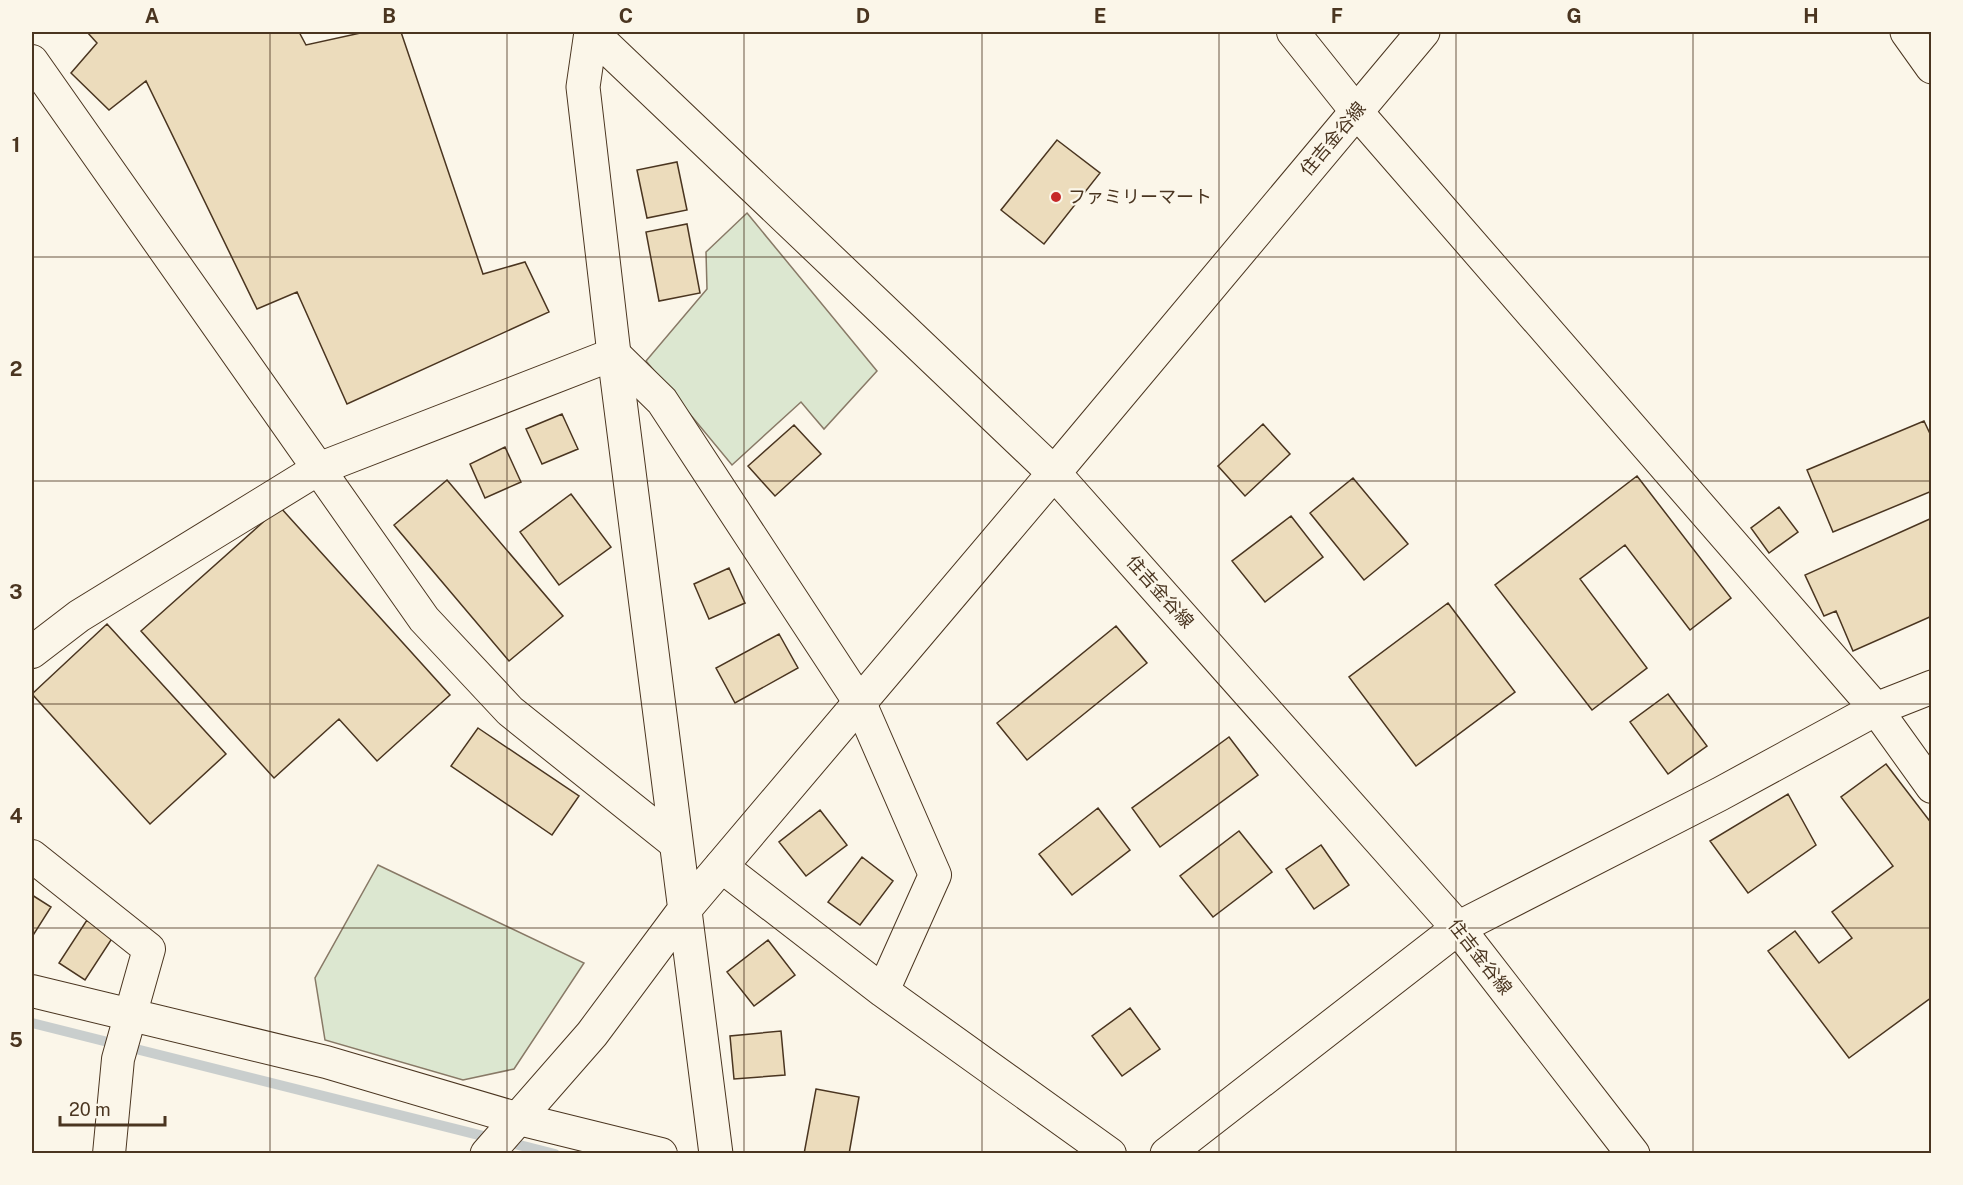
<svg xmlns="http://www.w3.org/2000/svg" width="1963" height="1185" font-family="'Public Sans','Noto Sans JP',sans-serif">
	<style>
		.green { fill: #dce7d0; stroke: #887966; stroke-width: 1.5 }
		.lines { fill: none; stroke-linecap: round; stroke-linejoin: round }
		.stream { stroke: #c9cecd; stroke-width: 10 }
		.building { fill: #ecdcbc; stroke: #4a3520; stroke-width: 1.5 }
		.street-casing { stroke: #4a3520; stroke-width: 34 }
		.secondary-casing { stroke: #4a3520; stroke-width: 35 }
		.street { stroke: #fbf6e9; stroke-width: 32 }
		.secondary { stroke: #fbf6e9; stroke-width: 33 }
		.grid { fill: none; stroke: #4a3520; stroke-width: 1.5; stroke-opacity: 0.55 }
		.poi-dot { fill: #c62828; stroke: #fbf6e9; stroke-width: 2 }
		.labels { text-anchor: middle; stroke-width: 4.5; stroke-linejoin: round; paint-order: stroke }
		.street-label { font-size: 18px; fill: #4a3520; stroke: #fbf6e9 }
		.poi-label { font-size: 18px; fill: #4a3520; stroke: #fbf6e9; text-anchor: start }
		.neatline { fill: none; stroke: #4a3520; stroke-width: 2 }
		.grid-label { font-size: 20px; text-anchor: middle; font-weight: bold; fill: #4a3520 }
	</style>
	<rect width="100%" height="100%" fill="#fbf6e9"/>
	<path class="green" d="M747,213l130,158 -53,58 -23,-27 -69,63 -86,-104 61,-72 -1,-37z
		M378,865l206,98 -70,106 -51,11 -138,-40 -10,-62z"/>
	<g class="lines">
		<path class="stream" d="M32,1023l523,131"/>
	</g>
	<path class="building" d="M87,32h212l7,13 59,-13h36l82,242 42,-12 24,50 -202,92 -50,-112 -40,17 -111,-228 -37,29 -38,-37 26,-30z
		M1057,140l43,33 -56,71 -43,-34z
		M677,162l10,48 -40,8 -10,-48z
		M687,224l13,69 -41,8 -13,-69z
		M562,414l16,35 -36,15 -16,-35z
		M1924,421l8,17v53l-99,41 -26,-62z
		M1263,424l27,30 -45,42 -27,-30z
		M794,425l27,29 -46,42 -27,-30z
		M505,447l16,35 -36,16 -15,-34z
		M1637,476l94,122 -41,32 -65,-85 -45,34 67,89 -55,42 -97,-125z
		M1353,478l55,66 -44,36 -54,-67z
		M447,480l116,136 -54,45 -115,-136z
		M571,494l40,53 -52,38 -39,-53z
		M280,507l170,188 -73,66 -38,-42 -65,59 -133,-147z
		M1779,507l19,25 -29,21 -18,-25z
		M1291,516l32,41 -58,45 -33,-41z
		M1932,518v98l-79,35 -17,-40 -12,5 -19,-41z
		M729,568l16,35 -36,16 -15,-35z
		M1448,603l67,89 -99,74 -67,-89z
		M107,624l119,130 -76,70 -118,-130z
		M1116,626l31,37 -120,97 -30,-37z
		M779,634l19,34 -63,35 -19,-35z
		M1668,694l39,52 -39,28 -38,-52z
		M478,728l101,68 -27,39 -101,-69z
		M1229,737l29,38 -98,72 -28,-39z
		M1886,764l46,60v173l-83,61 -81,-107 27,-20 24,32 33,-25 -20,-26 61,-46 -52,-69z
		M1788,794l28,51 -68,48 -38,-52z
		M1098,808l32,42 -58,45 -33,-41z
		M820,810l27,35 -41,31 -27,-34z
		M1239,831l33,41 -59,45 -33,-41z
		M1321,845l28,40 -35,24 -28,-40z
		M862,857l31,24 -33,44 -32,-23z
		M32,895l19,12 -19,30z
		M87,920l26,17 -28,43 -26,-17z
		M768,940l27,35 -41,31 -27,-34z
		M1130,1008l30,41 -38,27 -30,-40z
		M781,1031l4,44 -51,4 -4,-43z
		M816,1089l43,8 -10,57h-45z"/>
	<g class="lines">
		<g class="street-casing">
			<path id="street" d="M1293,32l63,79 520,598 56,78
				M32,61l392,558 86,92 165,132
				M32,652l47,-36 239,-147 296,-115 48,47 198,302 75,172 -52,116 227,163
				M32,856l117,93 -31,110 -9,95
				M721,866l162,125
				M32,991l294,71 193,57 142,35"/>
		</g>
		<g class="secondary-casing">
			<path id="secondary" d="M591,32l-8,55 31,267 102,800
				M1423,32l-369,441 404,455 175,226
				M1907,32l25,35
				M487,1154l105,-120 93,-125 369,-436 -463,-441
				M1167,1154l291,-226 262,-134 156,-85 56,-22"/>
		</g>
		<use href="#street" class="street"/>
		<use href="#secondary" class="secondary"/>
	</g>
	<path class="grid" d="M270,32v1122M507,32v1122M744,32v1122M982,32v1122M1219,32v1122M1456,32v1122M1693,32v1122M32,257h1900M32,481h1900M32,704h1900M32,928h1900"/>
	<circle class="poi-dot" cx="1056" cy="197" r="6"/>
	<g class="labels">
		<g class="street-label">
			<text transform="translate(1333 139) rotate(-50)" y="6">住吉金谷線</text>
			<text transform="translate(1160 592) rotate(48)" y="6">住吉金谷線</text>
			<text transform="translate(1480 957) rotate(52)" y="6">住吉金谷線</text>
		</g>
		<g class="poi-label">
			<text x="1068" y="203">ファミリーマート</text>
		</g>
	</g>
	<rect width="1963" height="1185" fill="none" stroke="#fbf6e9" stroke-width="66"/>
	<path d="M60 1116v9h105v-9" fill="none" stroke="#4a3520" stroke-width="3"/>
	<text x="69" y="1116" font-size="18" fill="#4a3520" stroke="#fbf6e9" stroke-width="4.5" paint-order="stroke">20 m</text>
	<rect x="33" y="33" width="1897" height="1119" class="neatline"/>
	<g class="grid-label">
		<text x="152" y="23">A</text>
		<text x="389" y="23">B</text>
		<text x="626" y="23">C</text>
		<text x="863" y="23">D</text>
		<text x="1100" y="23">E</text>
		<text x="1337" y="23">F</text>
		<text x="1574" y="23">G</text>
		<text x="1811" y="23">H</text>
		<text x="16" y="152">1</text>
		<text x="16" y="376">2</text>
		<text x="16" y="599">3</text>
		<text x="16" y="823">4</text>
		<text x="16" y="1047">5</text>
	</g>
</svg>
